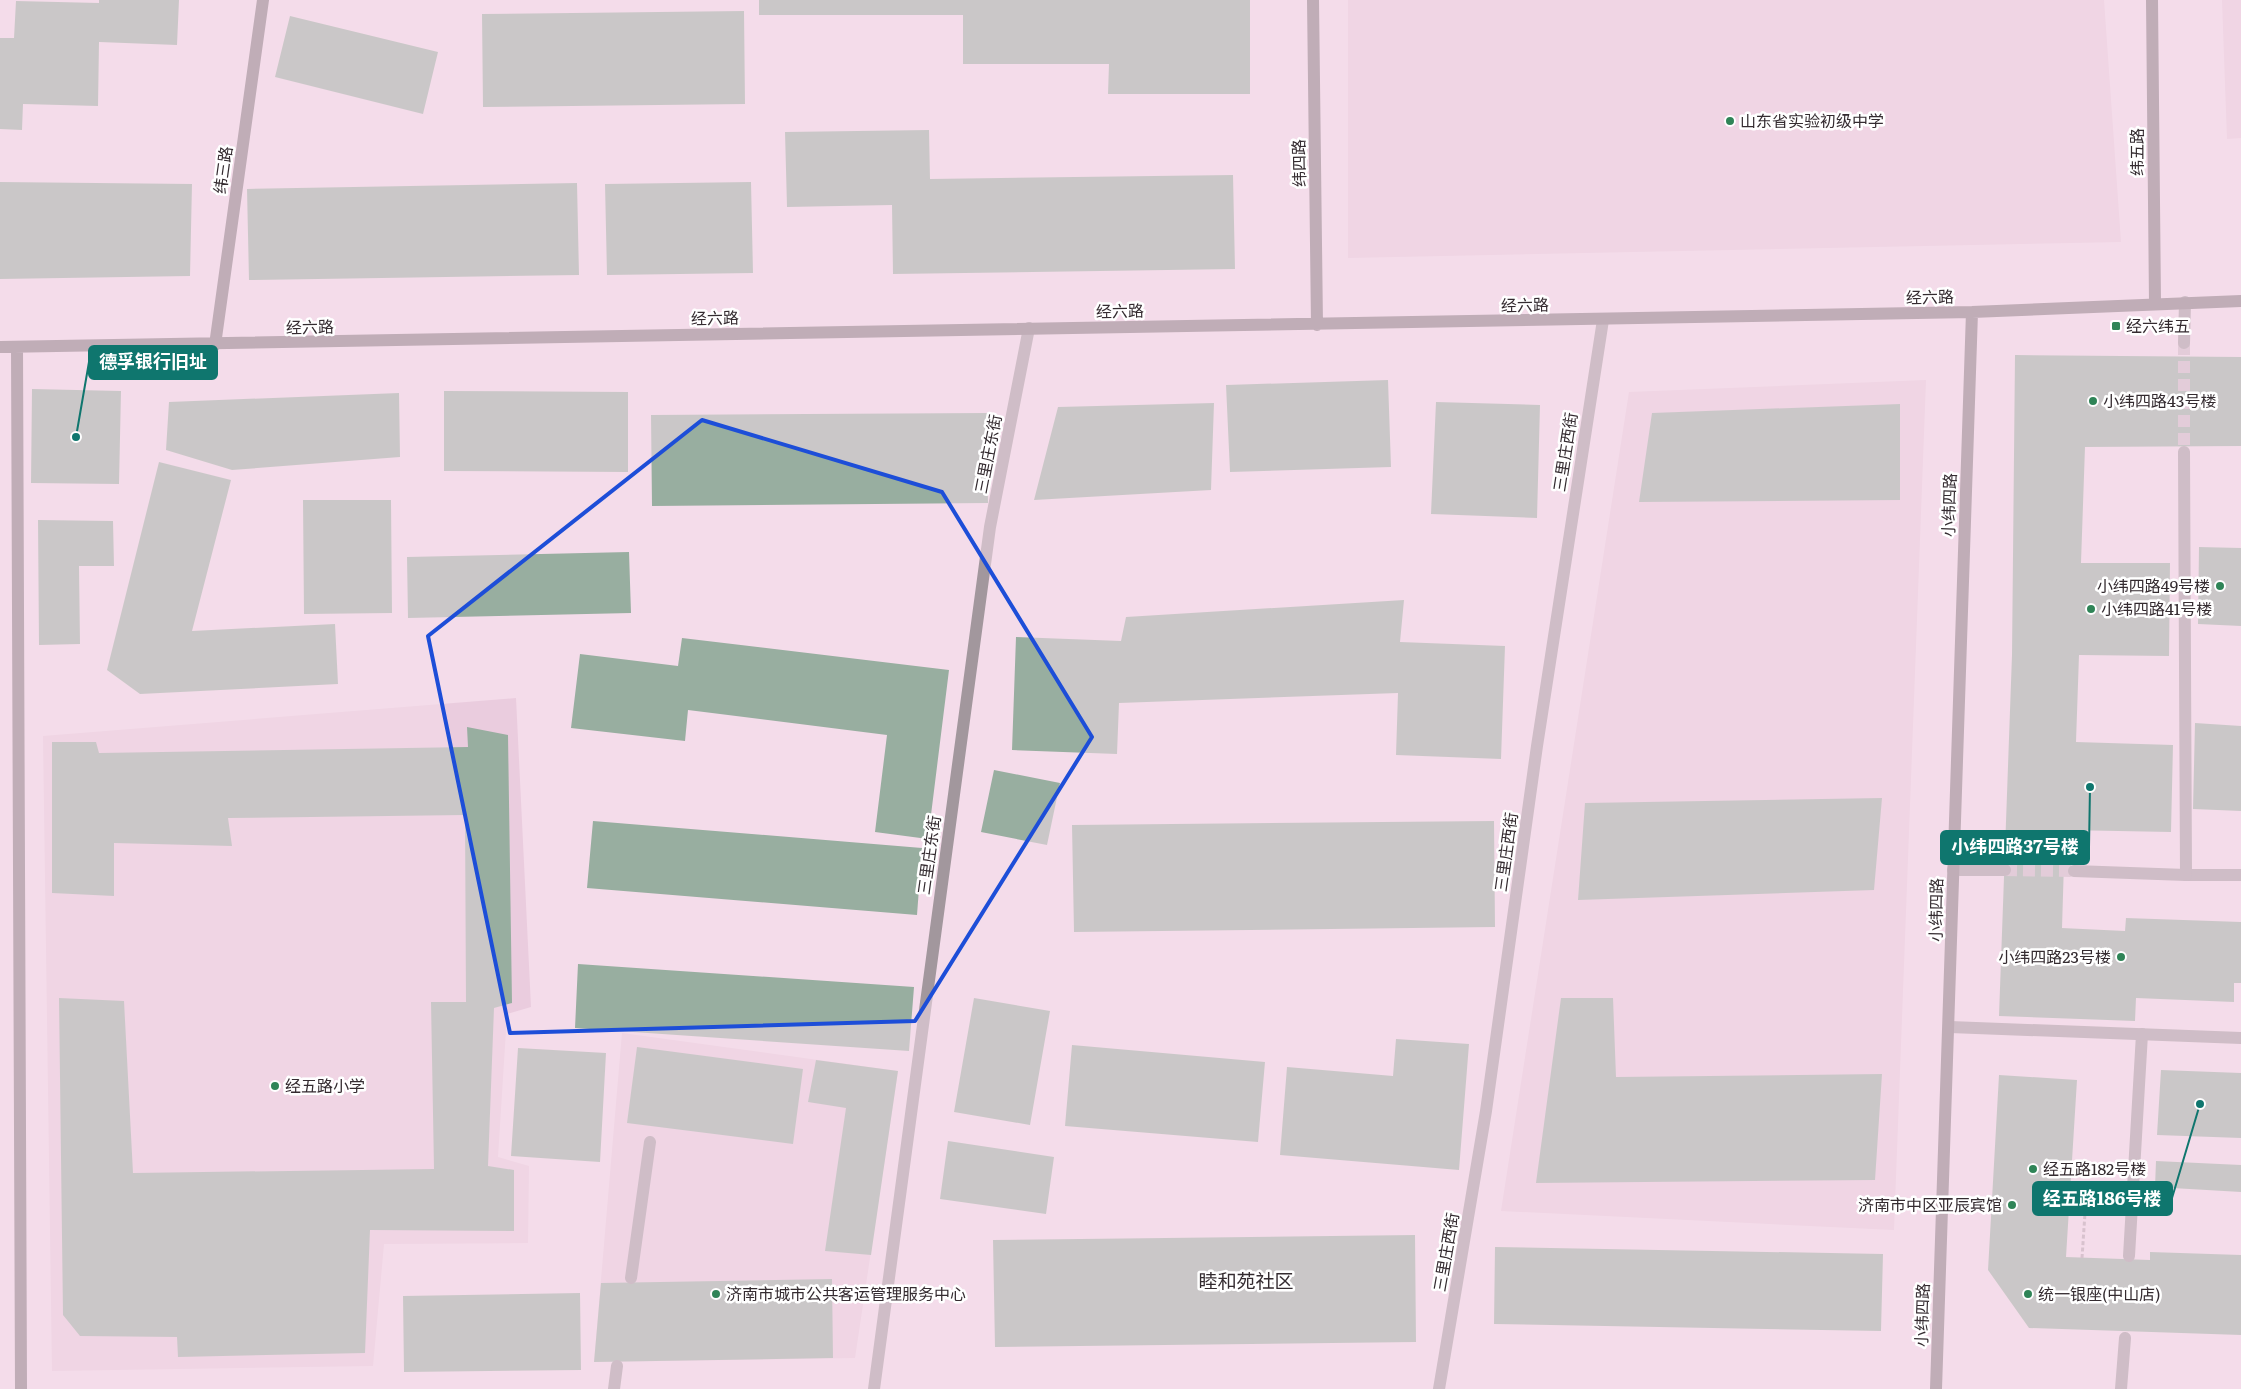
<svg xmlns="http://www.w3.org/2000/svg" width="2241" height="1389" font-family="Literata,'Noto Sans SC',serif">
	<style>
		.built { fill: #eaccde }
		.building { fill: #98aea0 }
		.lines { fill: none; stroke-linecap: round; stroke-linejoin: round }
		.street-tunnel { stroke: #ceb9c5; stroke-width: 12; stroke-dasharray: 12 6; stroke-linecap: butt }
		.path { stroke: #b7a3ae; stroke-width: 3; stroke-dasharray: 4 2.5; stroke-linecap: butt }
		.lane { stroke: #a2979d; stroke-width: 12 }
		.street { stroke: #a2979d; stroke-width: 12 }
		.secondary { stroke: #81737b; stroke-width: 12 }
		.marked { fill: none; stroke: #1d4ed8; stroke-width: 4; stroke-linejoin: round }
		.poi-dot { fill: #2f8457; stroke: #fff; stroke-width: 2 }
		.labels { text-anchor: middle; stroke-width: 5; stroke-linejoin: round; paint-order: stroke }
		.poi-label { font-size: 16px; fill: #342b30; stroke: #fff; text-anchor: start }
		.street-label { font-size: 16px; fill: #342b30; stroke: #fff }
		.quarter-label { font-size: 19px; fill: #342b30; stroke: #fff }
		.leader { fill: none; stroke: #0f766e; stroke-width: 2 }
		.callout-dot { fill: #0f766e; stroke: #fff; stroke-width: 2 }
		.callout { fill: #0f766e; stroke: #0f766e; stroke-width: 2 }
		.callout-label { font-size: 18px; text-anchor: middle; font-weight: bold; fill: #fff }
	</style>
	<rect width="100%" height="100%" fill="#f4dcea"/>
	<path class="built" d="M1348,0h756l17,242 -773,16z
		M2222,0h19v138l-14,1z
		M1926,380l-32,850 -393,-19 128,-819z
		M516,698l15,309 -24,7 -9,143 31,9 -1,77 -144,1 -11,122 -321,5 -9,-635z
		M622,1033l276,38 -43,287 -261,4z"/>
	<path class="building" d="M99,0h80l-2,45 -78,-3 -1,64 -75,-2 -1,26 -22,-1v-91h14l2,-37 83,2z
		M759,0h491v94h-142l1,-30h-146v-49h-204z
		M744,11l1,93 -262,3 -1,-93z
		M290,16l148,36 -15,62 -148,-37z
		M929,130l1,49 303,-4 2,94 -342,5 -1,-69 -105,2 -2,-75z
		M0,182l192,2 -2,92 -190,3z
		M751,182l2,91 -146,2 -2,-91z
		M577,183l2,92 -330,5 -2,-91z
		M2015,355l226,2v89l-156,1 -4,116h89l-1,93 -90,-1 -3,87 97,3 -2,87 -106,-2 -3,98 63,3 1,-13 115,4v61h-7v19l-98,-4 -1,23 -136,-5 13,-361z
		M1388,380l3,87 -161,5 -4,-87z
		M32,389l89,2 -2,93 -88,-1z
		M444,391l184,1v80l-184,-1z
		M399,393l1,64 -168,13 -66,-20 3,-48z
		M1436,402l104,3 -3,113 -106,-4z
		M1214,403l-3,87 -177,10 24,-93z
		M1900,404v96l-261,2 13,-89z
		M987,413l1,90 -336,3 -1,-91z
		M159,462l72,18 -39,151 143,-7 3,60 -198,10 -33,-24z
		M303,500h88l1,113 -88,1z
		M38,520l75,1 1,45h-35l1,78 -41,1z
		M2199,547l42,1v78l-43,-2z
		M629,552l2,61 -223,5 -1,-61z
		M1404,600l-4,42 105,4 -4,113 -105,-4 2,-62 -279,10 -2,51 -105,-4 4,-113 105,4 5,-24z
		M682,638l267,32 -21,169 -53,-7 12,-97 -199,-25 -3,31 -114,-13 9,-74 98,12z
		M2195,723l46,3v85l-48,-2z
		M467,727l41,8 4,268 -18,5 -6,158 26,4v61l-144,-1 -5,123 -187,4 -1,-20 -97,-1 -17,-21 -4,-317 65,3 9,172 301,-4 -3,-167h35l-1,-187 -237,3 4,28 -118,-3v53l-62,-3v-151h44l3,11 369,-6z
		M994,770l66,13 -13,62 -66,-13z
		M1882,798l-8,92 -296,10 7,-97z
		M593,821l329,27 -5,67 -330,-27z
		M1494,821l1,106 -421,5 -2,-107z
		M578,964l336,23 -5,64 -334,-23z
		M974,998l76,13 -20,114 -76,-13z
		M1561,998h52l3,79 266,-3 -7,106 -339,3z
		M1396,1039l73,5 -10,126 -179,-15 7,-88 106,9z
		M1072,1045l193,17 -7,80 -193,-16z
		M637,1047l166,22 -10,75 -166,-21z
		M518,1048l88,5 -6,109 -89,-6z
		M816,1060l82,11 -27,184 -46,-4 21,-143 -38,-6z
		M2161,1070l80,3v65l-84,-3z
		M1999,1075l78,5 -11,177 84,3v-8l91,3v80l-212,-7 -41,-58z
		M948,1141l106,16 -8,57 -106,-15z
		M2156,1161l85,4v27l-86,-5z
		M1415,1235l1,107 -421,5 -2,-107z
		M1495,1247l388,7 -2,77 -387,-7z
		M832,1279l1,79 -239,4 7,-79z
		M580,1293l1,77 -177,2 -1,-76z"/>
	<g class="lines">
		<path class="street-tunnel" d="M2184,343v109
			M2005,870l69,1"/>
		<path class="path" d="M2082,1258l5,-75"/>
		<path class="lane" d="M2186,875h55
			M2129,1256l13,-222
			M631,1278l19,-136
			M614,1389l3,-23
			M2121,1389l4,-51"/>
		<path class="street" d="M2184,343l1,-41
			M1953,870h52
			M2074,871l112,4 -2,-423
			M1950,1027l291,11
			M874,1389l116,-862 39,-199
			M1439,1389l47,-278 51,-365 66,-426"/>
		<path class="secondary" d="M1313,0l4,325
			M2152,0l3,303
			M215,345l48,-345
			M0,347l1972,-35 269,-11
			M17,347l4,1042
			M1936,1389l36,-1077"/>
	</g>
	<path d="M0 0H2241V1389H0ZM702,420l240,72 150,245 -177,284 -405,12 -82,-397z" fill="#f4dcea" fill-opacity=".55" fill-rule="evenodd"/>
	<path class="marked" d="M702,420l240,72 150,245 -177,284 -405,12 -82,-397z"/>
	<g class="poi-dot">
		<circle cx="1730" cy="121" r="5"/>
		<rect x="2111" y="321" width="10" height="10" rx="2.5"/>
		<circle cx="2093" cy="401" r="5"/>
		<circle cx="2220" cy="586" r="5"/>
		<circle cx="2091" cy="609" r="5"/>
		<circle cx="2121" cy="957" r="5"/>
		<circle cx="275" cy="1086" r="5"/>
		<circle cx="2033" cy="1169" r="5"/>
		<circle cx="2012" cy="1205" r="5"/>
		<circle cx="716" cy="1294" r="5"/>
		<circle cx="2028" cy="1294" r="5"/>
	</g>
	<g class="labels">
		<g class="poi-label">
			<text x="1740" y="127">山东省实验初级中学</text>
			<text x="2126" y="332">经六纬五</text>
			<text x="2103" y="407">小纬四路43号楼</text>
			<text x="2210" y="592" text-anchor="end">小纬四路49号楼</text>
			<text x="2101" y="615">小纬四路41号楼</text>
			<text x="2111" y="963" text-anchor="end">小纬四路23号楼</text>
			<text x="285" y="1092">经五路小学</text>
			<text x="2043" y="1175">经五路182号楼</text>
			<text x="2002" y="1211" text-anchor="end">济南市中区亚辰宾馆</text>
			<text x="726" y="1300">济南市城市公共客运管理服务中心</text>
			<text x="2038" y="1300">统一银座(中山店)</text>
		</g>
		<g class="street-label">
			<text transform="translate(2137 152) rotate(-90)" y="6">纬五路</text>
			<text transform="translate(1299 163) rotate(-91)" y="6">纬四路</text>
			<text transform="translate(223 170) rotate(-82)" y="6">纬三路</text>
			<text transform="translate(1930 297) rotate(-1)" y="6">经六路</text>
			<text transform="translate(1525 305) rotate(-1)" y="6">经六路</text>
			<text transform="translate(1120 311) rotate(-1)" y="6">经六路</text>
			<text transform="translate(715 318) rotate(-1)" y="6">经六路</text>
			<text transform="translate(310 327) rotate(-1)" y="6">经六路</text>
			<text transform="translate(1565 452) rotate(-81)" y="6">三里庄西街</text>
			<text transform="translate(988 454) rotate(-79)" y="6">三里庄东街</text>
			<text transform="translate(1949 505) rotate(-88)" y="6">小纬四路</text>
			<text transform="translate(1506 852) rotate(-82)" y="6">三里庄西街</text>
			<text transform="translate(929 855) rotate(-82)" y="6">三里庄东街</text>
			<text transform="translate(1936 910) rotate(-89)" y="6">小纬四路</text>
			<text transform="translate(1446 1252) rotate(-80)" y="6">三里庄西街</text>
			<text transform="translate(1922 1315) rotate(-88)" y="6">小纬四路</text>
		</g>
		<g class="quarter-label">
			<text x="1246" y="1288">睦和苑社区</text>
		</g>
	</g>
	<path class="leader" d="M76 437L89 362M2090 787L2089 847M2200 1104L2172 1198"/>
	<g class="callout-dot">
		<circle cx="76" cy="437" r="5"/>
		<circle cx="2090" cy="787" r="5"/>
		<circle cx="2200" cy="1104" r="5"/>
	</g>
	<g class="callout">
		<rect x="89" y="346" width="128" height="33" rx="5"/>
		<rect x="1941" y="831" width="148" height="33" rx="5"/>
		<rect x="2033" y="1182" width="139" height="33" rx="5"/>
	</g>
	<g class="callout-label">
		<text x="153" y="368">德孚银行旧址</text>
		<text x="2015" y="853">小纬四路37号楼</text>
		<text x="2102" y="1205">经五路186号楼</text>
	</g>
</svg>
